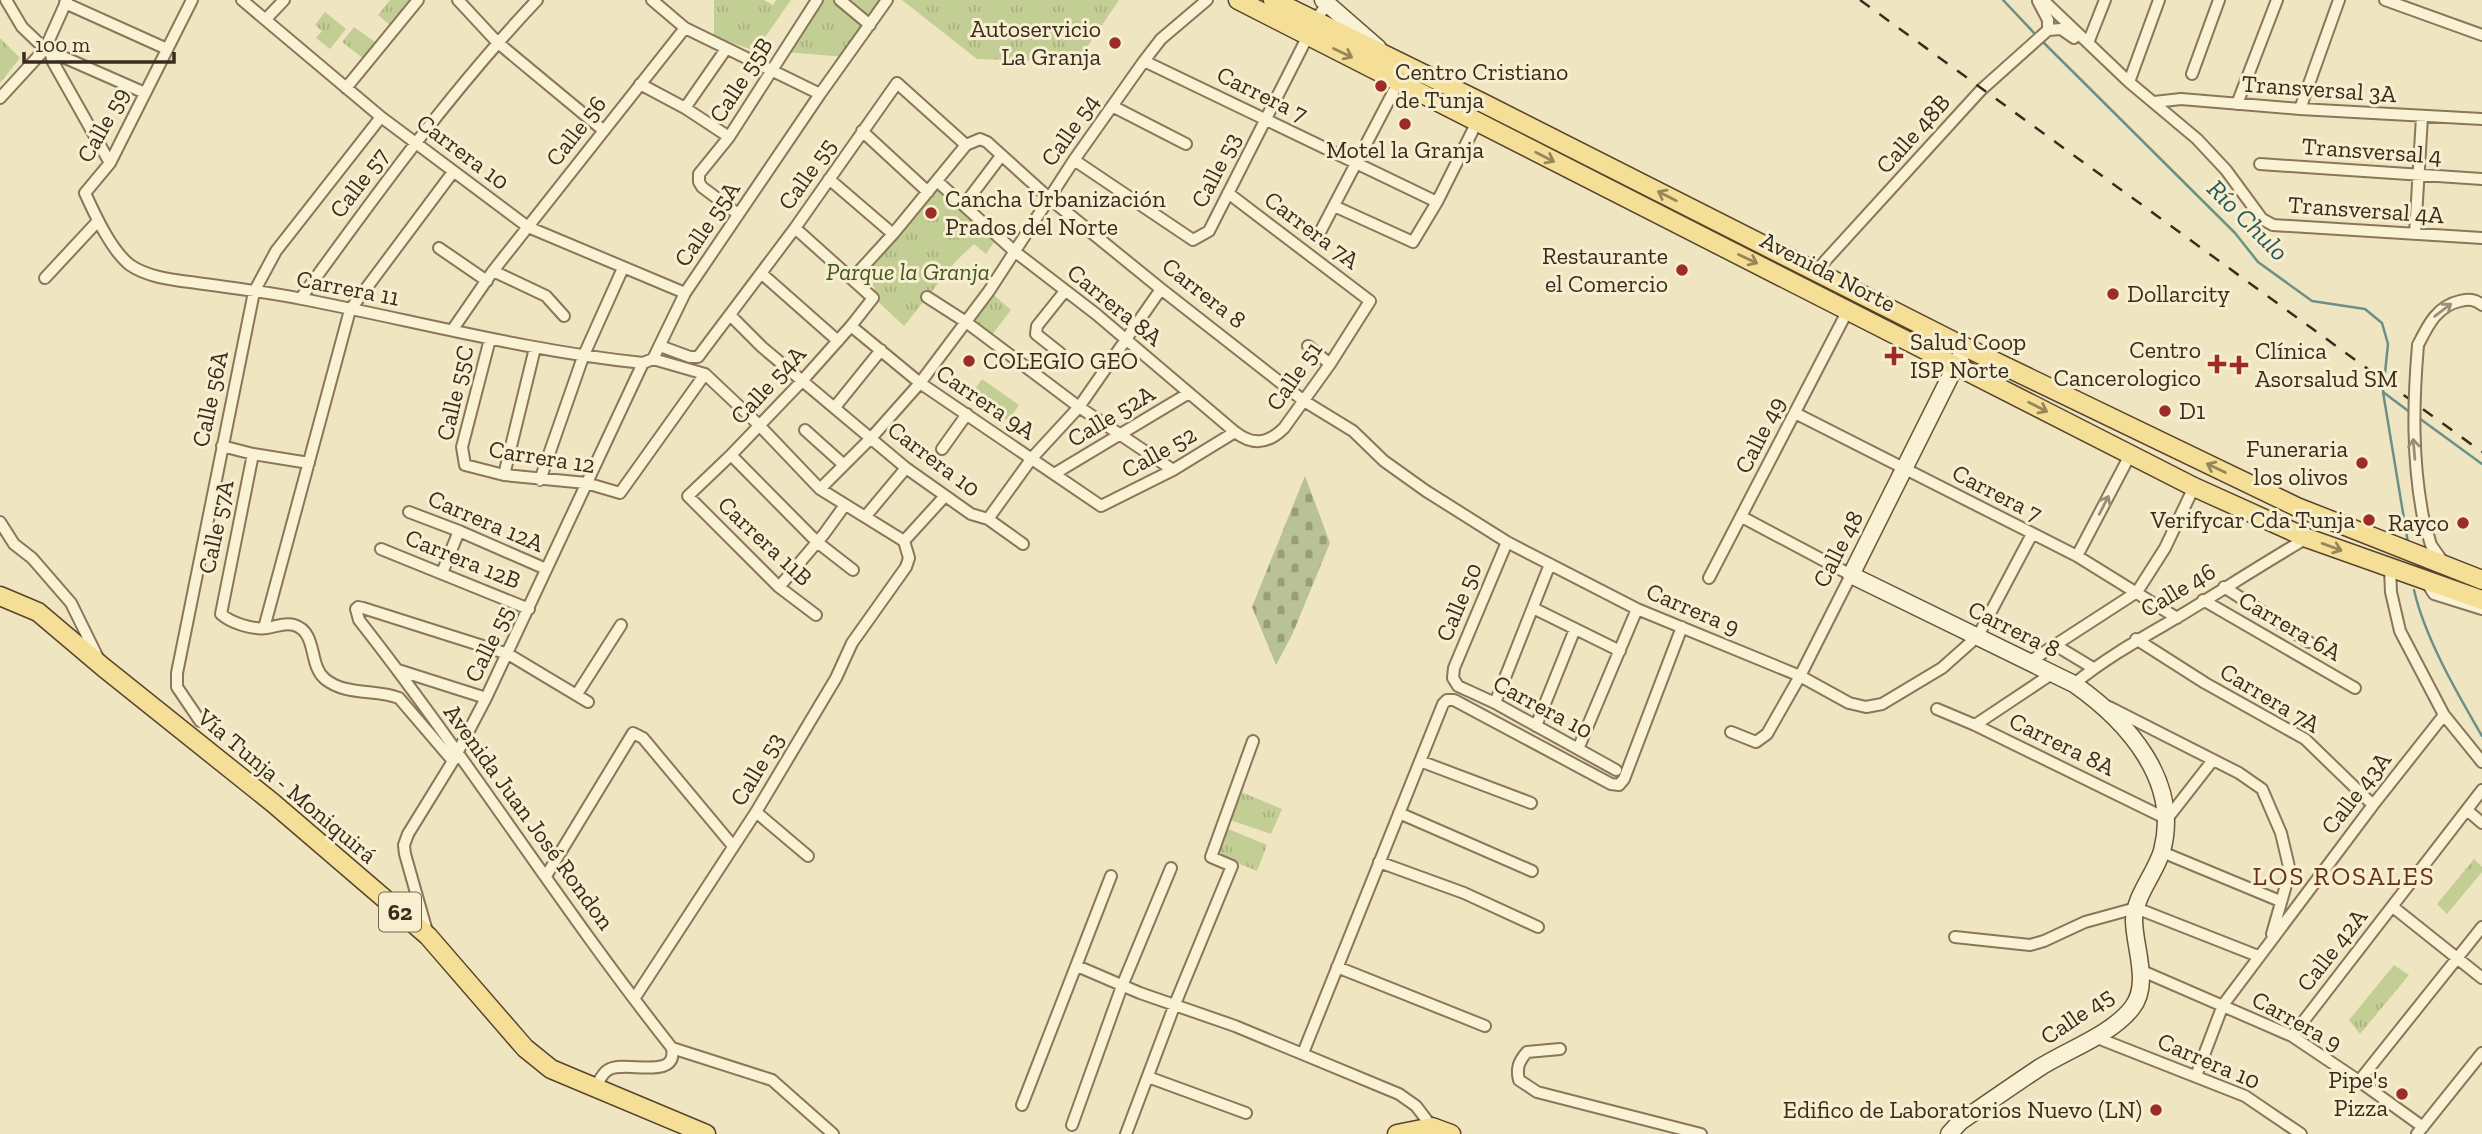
<svg xmlns="http://www.w3.org/2000/svg" width="2482" height="1134" font-family="'Zilla Slab',serif">
	<style>
		.cemetery { fill: url(#cemetery-stones) }
		.park { fill: url(#park-tufts) }
		.lines { fill: none; stroke-linecap: round; stroke-linejoin: round }
		.stream { stroke: #6a9089; stroke-width: 2.5 }
		.street-casing { stroke: #8a7658; stroke-width: 14 }
		.secondary-casing { stroke: #6b573b; stroke-width: 19 }
		.primary-casing { stroke: #57432c; stroke-width: 21 }
		.street { stroke: #faf2d4; stroke-width: 10 }
		.secondary { stroke: #faf2d4; stroke-width: 16 }
		.primary { stroke: #f5df96; stroke-width: 18 }
		.rail { stroke: #392c1d; stroke-width: 2.5; stroke-dasharray: 12 12; stroke-linecap: butt }
		.street-bridge-casing { stroke: #8a7658; stroke-width: 14; stroke-linecap: butt }
		.street-bridge { stroke: #faf2d4; stroke-width: 10 }
		.oneway { stroke: #97865a }
		.oneway2 { stroke: #9a8f78 }
		.poi-dot { fill: #9b2d25; stroke: #f7efd0; stroke-width: 2.5 }
		.labels { text-anchor: middle; stroke-width: 6; stroke-linejoin: round; paint-order: stroke }
		.shield { fill: #f7efd0; stroke: #726653; stroke-width: 2 }
		.shield-label { font-size: 23px; font-weight: bold; fill: #392c1d }
		.poi-label { font-size: 24px; fill: #392c1d; stroke: #f7efd0; text-anchor: end }
		.street-label { font-size: 24px; fill: #392c1d; stroke: #f7efd0 }
		.park-label { font-size: 24px; font-style: italic; fill: #455622; stroke: #f7efd0 }
		.water-label { font-size: 26px; font-style: italic; fill: #2b5859; stroke: #f7efd0 }
		.neighbourhood-label { font-size: 26px; letter-spacing: 2px; fill: #67301a; stroke: #f7efd0 }
	</style>
	<defs>
		<pattern id="cemetery-stones" width="16" height="16" patternUnits="userSpaceOnUse" patternTransform="scale(1.75)"><rect width="16" height="16" fill="#b9c294"/><path d="M2 7V4a2 2 0 0 1 4 0v3zM10 15v-3a2 2 0 0 1 4 0v3z" fill="#979e78"/></pattern>
		<pattern id="park-tufts" width="24" height="20" patternUnits="userSpaceOnUse" patternTransform="scale(1.75)"><rect width="24" height="20" fill="#c3ce94"/><path d="M3 7l-1-3M5 7V3M7 7l1-3M15 17l-1-3M17 17v-4M19 17l1-3" fill="none" stroke="#a8b17f"/></pattern>
	</defs>
	<rect width="100%" height="100%" fill="#f0e5c1"/>
	<path class="cemetery" d="M1305,476l25,67 -38,92 -16,30 -24,-58z"/>
	<path class="park" d="M390,0h20l-20,25 -12,-10z
		M714,0h50l9,5 3,-5h15l-28,40 -7,-2v13l-42,-14z
		M810,0h71l-35,57 -62,-5 27,-49z
		M902,0h217l-42,62 -100,-3z
		M325,12l21,17 -16,20 -14,-11 6,-7 -7,-6z
		M354,27l21,15 -12,16 -21,-16z
		M0,38l20,20 -20,25z
		M939,188l58,50 -11,16 -12,-10 -17,16 -53,66 -34,-32 5,-6 -12,-14z
		M989,291l22,19 -26,34 -19,-22z
		M982,379l37,26 -11,16 -37,-26z
		M1241,792l41,17 -11,25 -41,-14z
		M1226,828l41,17 -10,26 -41,-17z
		M2474,859l8,8v5l-35,42 -10,-10z
		M2394,965l15,10 -49,59 -11,-14z"/>
	<g class="lines">
		<path class="stream" d="M2003,0l34,36
			M2042,41l193,192 23,29 54,39 53,8 17,14 6,21 -5,48 28,21
			M2383,392l25,151
			M2419,418l63,46
			M2414,590c11,48 43,103 68,146"/>
		<g class="street-casing">
			<path id="street" d="M6,0l16,27 23,22 100,44
				M192,0l-82,163 -25,30c10,22 26,57 45,72 19,13 45,15 67,18 35,5 71,9 105,16 114,22 225,52 341,64
				M242,0l139,117 147,110 157,66
				M458,0l39,42 106,88
				M652,0l33,28 135,66
				M840,0l30,25
				M2043,0l86,82 68,57 29,31 36,49 11,6 209,13
				M2385,0l97,35
				M2038,1l10,19v10
				M65,3l102,46
				M266,19l18,-19
				M2088,43l17,-43
				M50,51l3,11 57,101
				M1144,61l293,141
				M2192,74l27,-74
				M2129,82l30,-82
				M640,84l45,24 44,29
				M346,88l72,-88
				M0,98l45,-49 22,-49
				M2154,102l27,-3 119,10 182,10
				M2237,104l40,-104
				M1112,106l74,38
				M685,108l41,-59
				M2300,109l39,-109
				M862,131l66,61
				M1074,160l119,80 16,-9 106,-209 14,-22
				M2260,164l222,15
				M829,179l64,55
				M937,181l77,70 82,63 139,118c18,14 33,12 49,-4l46,-64 40,-63 -142,-108
				M964,205l37,-49
				M1334,206l79,36 24,-40 40,-80
				M738,214l-36,-27 -3,-5v-8l30,-37 88,-137
				M795,228l78,70 -22,28 -49,55 -71,74 -43,41 91,91 37,28
				M2415,234l7,-117
				M1317,238l82,-157
				M439,248l48,33
				M493,271l53,25 18,20
				M1815,272l166,-182 67,-60 13,-1 13,9
				M761,273l77,68
				M45,278l53,-57
				M852,279l41,-45 73,-89 14,-6 7,3 62,56 112,91 143,112 49,30 31,30 42,30 81,51 130,67 163,67 49,27 17,4 16,-3 60,-36 36,-32 54,-102
				M927,297l39,25 113,85 94,63
				M301,298c74,-102 149,-206 236,-298
				M730,315l32,32 144,121 65,46 17,5 35,25
				M851,326l69,57 181,123 72,-36 62,-38
				M453,329l40,-58 192,-243
				M490,339l-28,108 3,18 39,10 82,8 34,10 85,-119
				M2418,345c10,-20 19,-39 42,-44 9,-2 15,-2 22,4
				M660,346l30,11h8l97,-129 102,-145 69,62
				M1308,346l22,18
				M1060,353l-24,-19 1,-8 28,-35
				M835,407l46,-57
				M1795,413l282,143 100,62
				M805,430l39,35
				M222,446l31,8 56,9
				M942,449l25,-35
				M253,454l-32,160c10,9 32,16 46,14 9,-1 17,-6 27,-3 24,7 14,40 31,54 21,17 50,10 74,19l54,63
				M731,455l86,87 36,28
				M1054,474l135,-81
				M504,475l31,-127
				M540,480l43,-123 40,-89
				M820,489l52,-52 48,-54 69,-92 85,-131 70,-99 17,-22 46,-39
				M409,512l50,19 87,38
				M865,517l41,-49
				M2423,517l8,28 12,17
				M988,519l44,-61 47,-51 82,-118
				M0,522l14,22 18,14 39,45 28,57
				M904,541l41,-45
				M1507,542l-53,126 -1,10 5,8 37,17 121,67
				M381,549l148,60
				M2077,556l53,-101
				M2390,568l1,24 9,39 44,84 38,47
				M442,573l17,-42
				M1709,578l139,-268
				M2425,580l9,14 48,15
				M779,587l45,-53 21,-29
				M2224,587l85,55
				M2203,600l152,88
				M1533,608l87,43
				M264,628l86,-318 103,-138
				M2136,639l69,44 100,56 68,66
				M2055,645l38,23
				M2029,662l108,-70 28,-44 29,-61
				M398,670l88,28
				M2074,684c33,-27 68,-46 104,-67 43,-26 86,-54 129,-79
				M577,694l44,-69
				M588,702l-80,-48 -145,-46 -5,-1 -2,2 3,11c109,139 203,289 313,428
				M1495,703l55,-139
				M2109,707l130,66 23,16 19,44 9,38 -18,63
				M1937,709l38,16 192,94 46,-59
				M200,721l-23,-34v-14l77,-381 22,-41 105,-134
				M1975,725l78,-52
				M1536,726l39,-97
				M1731,732l25,10 11,-8 33,-58 51,-101 -109,-58
				M1578,749l59,-140
				M1420,761l111,42
				M2468,811l14,12
				M756,812l52,44
				M1399,813l133,58
				M2162,852l118,49
				M1379,862l85,31 74,34
				M546,876l87,-143 10,5 90,108
				M2393,907l89,71
				M428,935l-23,-81 -1,-9 4,-11 45,-73 33,-63 157,-335 10,-4 32,-66 135,-199 67,-94
				M1955,937l75,8 14,-4 41,-19 51,-14 122,48
				M1077,966l63,27 95,33 164,68 17,12 16,21
				M1337,967l148,59
				M2140,970l152,66 67,45 64,46
				M634,999l122,-187 80,-134 16,-35 54,-76 3,-9 -5,-17 -84,-52 -62,-65 -53,-50 -52,-15
				M2292,1036l190,-246
				M2095,1037l150,59 56,38
				M672,1048l100,32 61,54
				M1560,1049l-33,3c-8,9 -11,16 -8,28l18,12 164,42
				M1303,1053l140,-349 4,-4h7l157,84 8,1 5,-6 58,-152
				M2196,1076l27,-71 150,-200 71,-90
				M1148,1077l98,36
				M2359,1081l123,-154
				M595,1088c4,-6 7,-15 13,-18 16,-11 70,12 64,-22
				M1022,1105l89,-229
				M1072,1125l50,-139 49,-118
				M1126,1134l49,-130 57,-138 -21,-9 42,-116
				M2417,1134l65,-81"/>
		</g>
		<g class="secondary-casing">
			<path id="secondary" d="M1323,0l55,48
				M1949,1134l11,-12c26,-18 52,-36 79,-54 28,-18 72,-33 93,-60 19,-24 2,-61 2,-88 1,-25 21,-46 28,-69 19,-70 -35,-130 -88,-167l-223,-109 114,-228"/>
		</g>
		<g class="primary-casing">
			<path id="primary" d="M1238,0l956,487 113,51 175,62
				M1273,0l208,102 484,245 332,160 185,73
				M0,596l38,16 65,55 170,136 155,133 97,112 26,21 155,65
				M1397,1134l35,-7 19,7"/>
		</g>
		<use href="#street" class="street"/>
		<use href="#secondary" class="secondary"/>
		<use href="#primary" class="primary"/>
		<path class="rail" d="M1860,0l622,452"/>
		<g class="street-bridge-casing">
			<path id="street-bridge" d="M2418,345c-5,59 -6,114 5,172"/>
		</g>
		<use href="#street-bridge" class="street-bridge"/>
	</g>
	<defs><path id="oneway-shaft" d="M-6 0H5M1.5-3L5.5 0L1.5 3" fill="none" stroke-width="1.6" stroke-linecap="round" stroke-linejoin="round" transform="scale(1.75)"/></defs>
	<g class="oneway">
		<use href="#oneway-shaft" transform="translate(1343 53) rotate(26)"/>
		<use href="#oneway-shaft" transform="translate(1545 157) rotate(27)"/>
		<use href="#oneway-shaft" transform="translate(1667 196) rotate(-153)"/>
		<use href="#oneway-shaft" transform="translate(1748 259) rotate(26)"/>
		<use href="#oneway-shaft" transform="translate(2038 407) rotate(27)"/>
		<use href="#oneway-shaft" transform="translate(2216 468) rotate(-154)"/>
		<use href="#oneway-shaft" transform="translate(2332 547) rotate(20)"/>
	</g>
	<g class="oneway2">
		<use href="#oneway-shaft" transform="translate(2443 310) rotate(-37)"/>
		<use href="#oneway-shaft" transform="translate(2414 449) rotate(-95)"/>
		<use href="#oneway-shaft" transform="translate(2104 505) rotate(-63)"/>
	</g>
	<g class="poi-dot">
		<circle cx="1115" cy="43" r="7"/>
		<circle cx="1381" cy="86" r="7"/>
		<circle cx="1405" cy="124" r="7"/>
		<circle cx="931" cy="213" r="7"/>
		<circle cx="1682" cy="270" r="7"/>
		<circle cx="2113" cy="294" r="7"/>
		<path d="M1890.5 345.5h7v7h7v7h-7v7h-7v-7h-7v-7h7z"/>
		<circle cx="969" cy="361" r="7"/>
		<path d="M2213.5 353.5h7v7h7v7h-7v7h-7v-7h-7v-7h7z"/>
		<path d="M2235.5 354.5h7v7h7v7h-7v7h-7v-7h-7v-7h7z"/>
		<circle cx="2165" cy="411" r="7"/>
		<circle cx="2362" cy="463" r="7"/>
		<circle cx="2369" cy="520" r="7"/>
		<circle cx="2463" cy="523" r="7"/>
		<circle cx="2402" cy="1094" r="7"/>
		<circle cx="2156" cy="1110" r="7"/>
	</g>
	<g class="labels">
		<rect class="shield" x="379" y="892.5" width="42" height="39" rx="5"/>
		<g class="shield-label">
			<text x="400" y="920">62</text>
		</g>
		<g class="poi-label">
			<text x="1101" y="37">Autoservicio<tspan x="1101" dy="28">La Granja</tspan></text>
			<text x="1395" y="80" text-anchor="start">Centro Cristiano<tspan x="1395" dy="28">de Tunja</tspan></text>
			<text x="1405" y="158" text-anchor="middle">Motel la Granja</text>
			<text x="945" y="207" text-anchor="start">Cancha Urbanización<tspan x="945" dy="28">Prados del Norte</tspan></text>
			<text x="1668" y="264">Restaurante<tspan x="1668" dy="28">el Comercio</tspan></text>
			<text x="2127" y="302" text-anchor="start">Dollarcity</text>
			<text x="1910" y="350" text-anchor="start">Salud Coop<tspan x="1910" dy="28">ISP Norte</tspan></text>
			<text x="2201" y="358">Centro<tspan x="2201" dy="28">Cancerologico</tspan></text>
			<text x="2255" y="359" text-anchor="start">Clínica<tspan x="2255" dy="28">Asorsalud SM</tspan></text>
			<text x="983" y="369" text-anchor="start">COLEGIO GEO</text>
			<text x="2179" y="419" text-anchor="start">D1</text>
			<text x="2348" y="457">Funeraria<tspan x="2348" dy="28">los olivos</tspan></text>
			<text x="2355" y="528">Verifycar Cda Tunja</text>
			<text x="2449" y="531">Rayco</text>
			<text x="2388" y="1088">Pipe's<tspan x="2388" dy="28">Pizza</tspan></text>
			<text x="2142" y="1118">Edifico de Laboratorios Nuevo (LN)</text>
		</g>
		<g class="street-label">
			<text transform="translate(741 80) rotate(-57)" y="8">Calle 55B</text>
			<text transform="translate(2319 89) rotate(4)" y="8">Transversal 3A</text>
			<text transform="translate(1262 94) rotate(26)" y="8">Carrera 7</text>
			<text transform="translate(103 125) rotate(-61)" y="8">Calle 59</text>
			<text transform="translate(1070 130) rotate(-55)" y="8">Calle 54</text>
			<text transform="translate(576 131) rotate(-52)" y="8">Calle 56</text>
			<text transform="translate(1913 134) rotate(-48)" y="8">Calle 48B</text>
			<text transform="translate(2372 151) rotate(4)" y="8">Transversal 4</text>
			<text transform="translate(463 152) rotate(37)" y="8">Carrera 10</text>
			<text transform="translate(1216 170) rotate(-63)" y="8">Calle 53</text>
			<text transform="translate(807 174) rotate(-55)" y="8">Calle 55</text>
			<text transform="translate(359 183) rotate(-53)" y="8">Calle 57</text>
			<text transform="translate(2366 210) rotate(4)" y="8">Transversal 4A</text>
			<text transform="translate(707 224) rotate(-56)" y="8">Calle 55A</text>
			<text transform="translate(1312 230) rotate(37)" y="8">Carrera 7A</text>
			<text transform="translate(1828 272) rotate(27)" y="8">Avenida Norte</text>
			<text transform="translate(348 288) rotate(11)" y="8">Carrera 11</text>
			<text transform="translate(1204 293) rotate(38)" y="8">Carrera 8</text>
			<text transform="translate(1115 305) rotate(39)" y="8">Carrera 8A</text>
			<text transform="translate(1294 376) rotate(-55)" y="8">Calle 51</text>
			<text transform="translate(768 385) rotate(-47)" y="8">Calle 54A</text>
			<text transform="translate(455 393) rotate(-77)" y="8">Calle 55C</text>
			<text transform="translate(210 399) rotate(-78)" y="8">Calle 56A</text>
			<text transform="translate(986 402) rotate(34)" y="8">Carrera 9A</text>
			<text transform="translate(1111 416) rotate(-31)" y="8">Calle 52A</text>
			<text transform="translate(1760 435) rotate(-63)" y="8">Calle 49</text>
			<text transform="translate(1159 452) rotate(-29)" y="8">Calle 52</text>
			<text transform="translate(542 457) rotate(9)" y="8">Carrera 12</text>
			<text transform="translate(934 459) rotate(37)" y="8">Carrera 10</text>
			<text transform="translate(1997 493) rotate(27)" y="8">Carrera 7</text>
			<text transform="translate(486 521) rotate(23)" y="8">Carrera 12A</text>
			<text transform="translate(216 527) rotate(-78)" y="8">Calle 57A</text>
			<text transform="translate(765 541) rotate(43)" y="8">Carrera 11B</text>
			<text transform="translate(1838 549) rotate(-63)" y="8">Calle 48</text>
			<text transform="translate(463 559) rotate(22)" y="8">Carrera 12B</text>
			<text transform="translate(2178 590) rotate(-31)" y="8">Calle 46</text>
			<text transform="translate(1459 602) rotate(-67)" y="8">Calle 50</text>
			<text transform="translate(1693 609) rotate(23)" y="8">Carrera 9</text>
			<text transform="translate(2290 626) rotate(30)" y="8">Carrera 6A</text>
			<text transform="translate(2014 629) rotate(26)" y="8">Carrera 8</text>
			<text transform="translate(489 644) rotate(-64)" y="8">Calle 55</text>
			<text transform="translate(2270 698) rotate(31)" y="8">Carrera 7A</text>
			<text transform="translate(1543 707) rotate(28)" y="8">Carrera 10</text>
			<text transform="translate(2062 744) rotate(26)" y="8">Carrera 8A</text>
			<text transform="translate(757 769) rotate(-59)" y="8">Calle 53</text>
			<text transform="translate(287 786) rotate(40)" y="8">Vía Tunja - Moniquirá</text>
			<text transform="translate(2356 793) rotate(-52)" y="8">Calle 43A</text>
			<text transform="translate(529 817) rotate(54)" y="8">Avenida Juan José Rondon</text>
			<text transform="translate(2332 950) rotate(-52)" y="8">Calle 42A</text>
			<text transform="translate(2077 1016) rotate(-34)" y="8">Calle 45</text>
			<text transform="translate(2297 1021) rotate(29)" y="8">Carrera 9</text>
			<text transform="translate(2209 1061) rotate(23)" y="8">Carrera 10</text>
		</g>
		<g class="park-label">
			<text x="908" y="280">Parque la Granja</text>
		</g>
		<g class="water-label">
			<text transform="translate(2248 220) rotate(45)" y="9">Río Chulo</text>
		</g>
		<g class="neighbourhood-label">
			<text x="2344" y="885">LOS ROSALES</text>
		</g>
	</g>
	<path d="M24 52v10h150v-10" fill="none" stroke="#392c1d" stroke-width="3.5"/>
	<text x="35" y="52" font-size="21" fill="#392c1d" stroke="#f7efd0" stroke-width="5" paint-order="stroke">100 m</text>
</svg>
